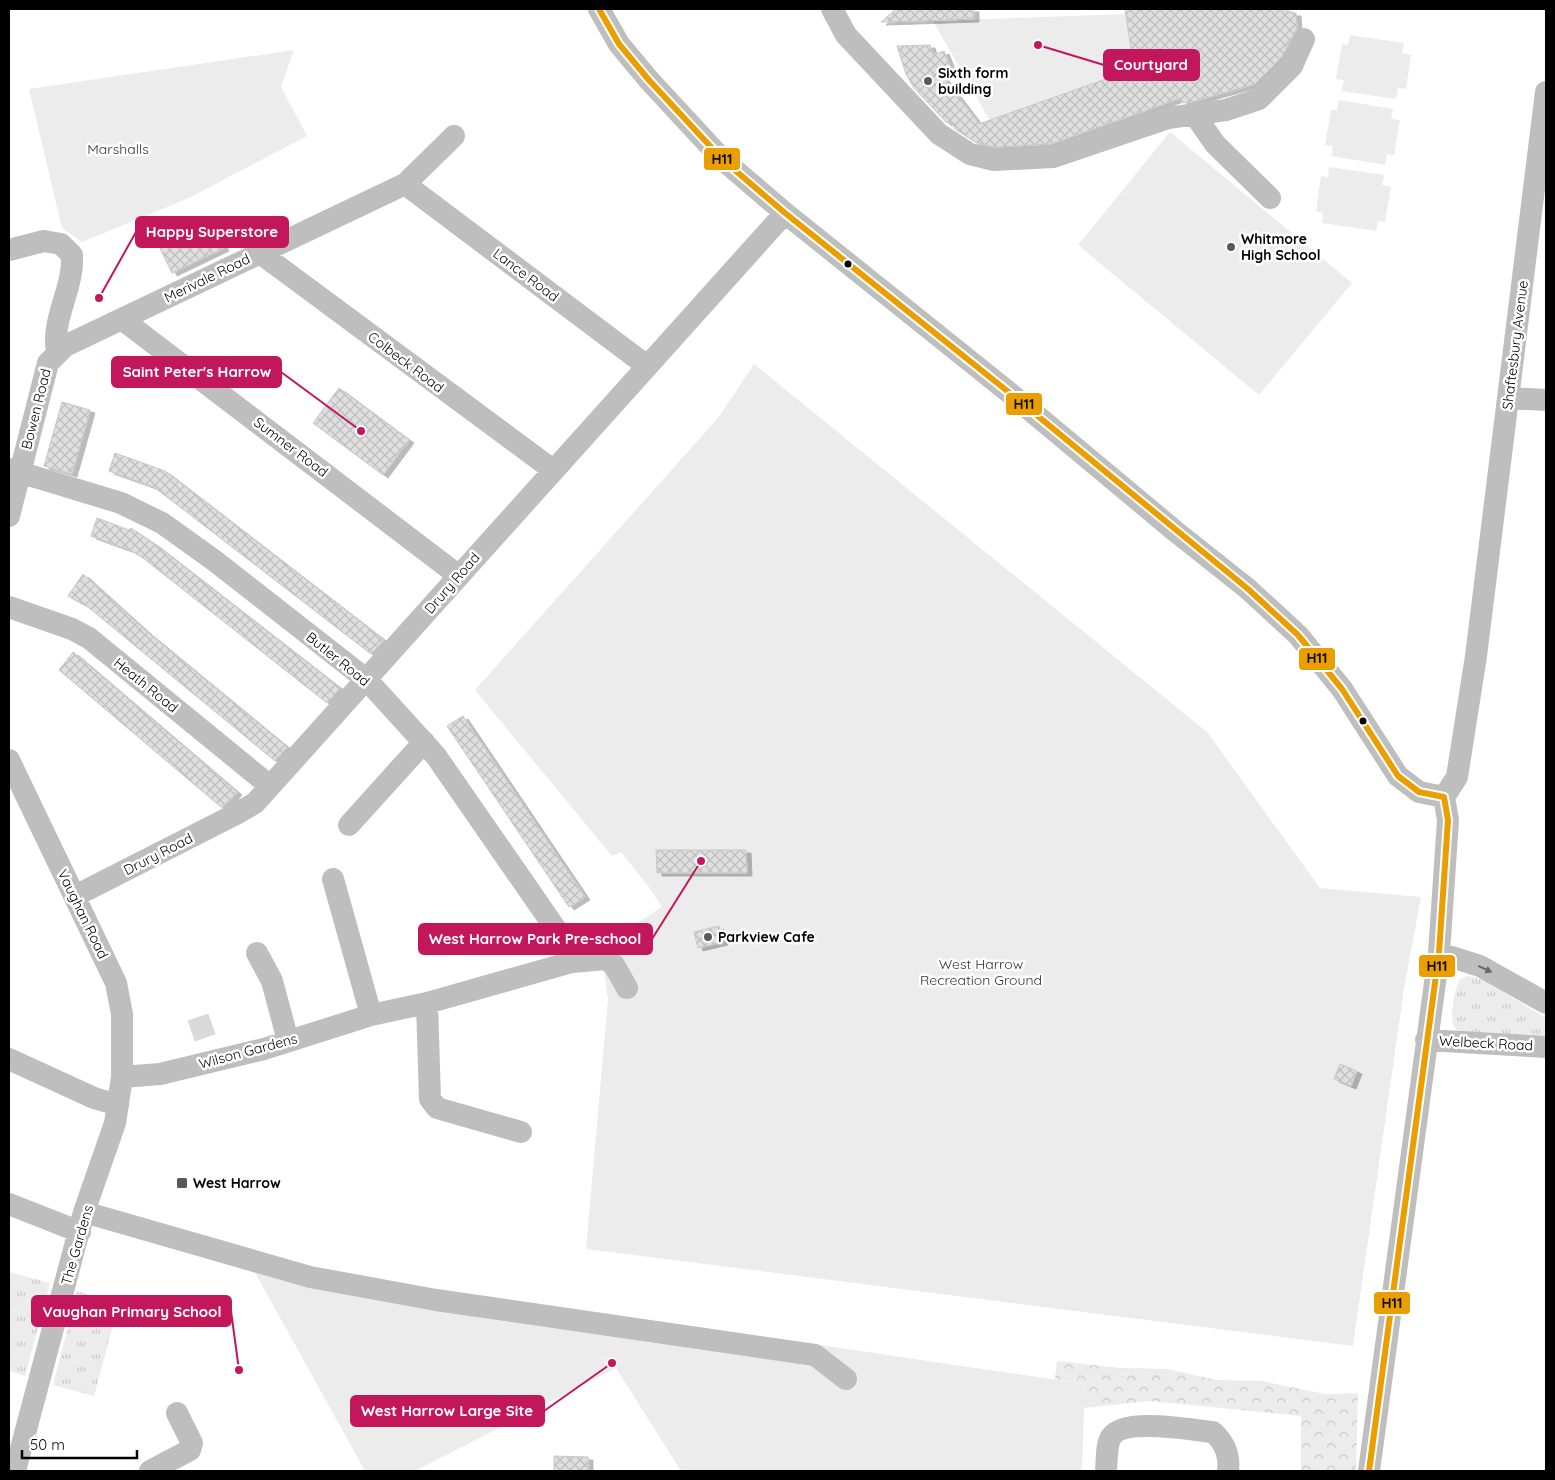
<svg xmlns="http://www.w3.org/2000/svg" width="1555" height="1480" font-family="Quicksand,sans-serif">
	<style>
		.grass { fill: url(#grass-tufts) }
		.forest { fill: url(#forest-crowns) }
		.green { fill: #ececec }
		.building { fill: url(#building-cross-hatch); stroke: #c7c7c7; filter: url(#shadow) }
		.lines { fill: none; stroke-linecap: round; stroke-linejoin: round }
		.minor-tunnel { stroke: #d9d9d9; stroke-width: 22; stroke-dasharray: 22 11; stroke-linecap: butt }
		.minor { stroke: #bebebe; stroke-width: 22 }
		.bus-1-casing { stroke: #fff; stroke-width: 10 }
		.bus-1 { stroke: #eb9e00; stroke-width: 6 }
		.oneway { fill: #686868 }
		.poi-dot { fill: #595959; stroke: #fff; stroke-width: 2 }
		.bus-dot { fill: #000; stroke: #fff; stroke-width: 2 }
		.labels { text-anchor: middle; stroke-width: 5; stroke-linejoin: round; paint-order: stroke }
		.poi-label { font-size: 14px; font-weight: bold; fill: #000; stroke: #fff; text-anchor: start }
		.park-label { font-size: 14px; fill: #333; stroke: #fff }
		.street-label { font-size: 14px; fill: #000; stroke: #fff }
		.leader { fill: none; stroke: #c2185b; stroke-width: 2 }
		.callout-dot { fill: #c2185b; stroke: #fff; stroke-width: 2 }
		.callout { fill: #c2185b; stroke: #c2185b; stroke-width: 2 }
		.callout-label { font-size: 15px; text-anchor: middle; font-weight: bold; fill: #fff }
		.line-badge { stroke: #fff; stroke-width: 2 }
		.pale-badge-label { font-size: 14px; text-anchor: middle; font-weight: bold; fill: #111 }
	</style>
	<defs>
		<pattern id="grass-tufts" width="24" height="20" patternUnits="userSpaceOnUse" patternTransform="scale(1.25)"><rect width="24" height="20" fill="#ececec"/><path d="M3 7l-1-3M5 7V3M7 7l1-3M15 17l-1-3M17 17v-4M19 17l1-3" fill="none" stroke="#c9c9c9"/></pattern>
		<pattern id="forest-crowns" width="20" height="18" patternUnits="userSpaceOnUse" patternTransform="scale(1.25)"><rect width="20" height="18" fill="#ececec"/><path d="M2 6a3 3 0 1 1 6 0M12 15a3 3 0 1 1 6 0" fill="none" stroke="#c9c9c9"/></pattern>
		<pattern id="building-cross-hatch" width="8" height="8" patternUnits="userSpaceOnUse" patternTransform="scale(1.25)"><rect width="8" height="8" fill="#dfdfdf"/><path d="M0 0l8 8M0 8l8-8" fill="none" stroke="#bebebe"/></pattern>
		<filter id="shadow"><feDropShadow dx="5" dy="3" stdDeviation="0" flood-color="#0004"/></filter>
	</defs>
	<rect width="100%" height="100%" fill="#fff"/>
	<path class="grass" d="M1468,976l13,3 65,39v21l-85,-6c-3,-2 -7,-4 -8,-9 -3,-9 2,-37 7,-45z
		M9,1272l41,11 -25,93 -16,-5z
		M77,1291l42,12 -25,93 -41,-11z"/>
	<path class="forest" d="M1057,1361l63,7 47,1 50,11 45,1 63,13 33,-1 -2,78h-55v-55l-151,-15 -66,7 1,-24 -30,-5z"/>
	<path class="green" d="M1126,14l8,55 -144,52 -57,-100z
		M1350,35l54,8 -2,10 9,2 -5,34 -8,-1 -2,11 -54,-8 2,-11 -8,-1 6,-35 6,1z
		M294,50l-13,37 26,49 -118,62 -107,44 -20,-14 -33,-139z
		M1339,100l54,9 -2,10 9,1 -6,35 -7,-1 -2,11 -54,-9 2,-10 -8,-1 6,-35h6z
		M1170,132l182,151 -93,112 -181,-150z
		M1329,167l55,8 -2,10 9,2 -6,35 -7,-1 -2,10 -54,-8 1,-10 -7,-2 5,-35 7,1z
		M754,364l453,368 113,156 101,9 -17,92 -51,357 -767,-97 22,-250 -8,-52 62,-40 -13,-20 -28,-35 -9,4 -137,-166 243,-272z
		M253,1269l355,45 477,70 -3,87h-401l-65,-103 -201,103h-50z"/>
	<path class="building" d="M896,9h78v10l-93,3z
		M1125,9h163l1,4h7l1,15 -16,30 -26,26 -60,17 -12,2 -2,-5 -130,46 -56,3 -20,-5 -20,-13 -4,-8 -4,2 -33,-35 -8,-14 -9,-28 33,-1 3,10 11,-4 6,15 -12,4 41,54 155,-55z
		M208,216l16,32 -52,25 -15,-31z
		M339,388l70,52 -26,35 -70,-52z
		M62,402l28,8 -18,64 -28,-8z
		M115,453l50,18 219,169 -13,14 -217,-167 -45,-16z
		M97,518l32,12 2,-2 25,17 184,143 -13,15 -184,-145 -13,-8 -39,-14z
		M83,574l63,57 141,116 -12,14 -187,-154 -20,-11z
		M73,652l164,140 -10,12 -6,3 -162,-137z
		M463,716l122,181 -16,10 -122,-181z
		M656,850h90l1,23h-90z
		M719,926l4,16 -25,6 -4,-16z
		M1340,1064l17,7 -6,15 -17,-7z
		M554,1456l34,1v14h-34z"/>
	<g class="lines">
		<path class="minor-tunnel" d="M198,1017l9,26"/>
		<path class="minor" d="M599,9l20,35 29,35 75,81 62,53 221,177 169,141 73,58 50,46 44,54 56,87 21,16 25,5
			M832,9l14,26 93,99 31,20 24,6 59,-3 115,-39 58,-8 33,-11 33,-33 12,-27
			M1195,115l20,29 55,54
			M405,184l242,182
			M9,250l35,-9 17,3 11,11c2,34 -21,63 -15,97
			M260,253l293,217
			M123,320l336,256
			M1509,398l37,2
			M9,469l112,34 41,20 53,38 152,119 69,76 133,192 3,14
			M9,516l39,-153 17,-17 340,-162 49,-48
			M9,607l63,22 17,9 181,148
			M9,760l107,223 6,31v63l-7,46 -31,89 -69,259
			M349,825l75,-83
			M333,879l38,136
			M75,896l161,-82 19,-11 530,-590
			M257,953l15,28 16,60
			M1439,953l41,13 66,37
			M427,1003l3,96 7,9 84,24
			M1426,1040l120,7
			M9,1059l85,39 24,7
			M122,1077l38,-3 104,-25 107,-34 56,-12 145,-41 34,-3 8,6 13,23
			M9,1204l71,28
			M84,1212l226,65 126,23 379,55 31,24
			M150,1471l40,-21 2,-7 -15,-30
			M1106,1471c1,-10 0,-26 5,-34 13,-20 80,-7 102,-5 12,11 17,23 15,39
			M1369,1471l70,-518 9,-133 -4,-23 13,-20 19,-121 70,-564"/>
		<g class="bus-1-casing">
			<path id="bus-1" d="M599,9l20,35 29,35 75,81 62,53 221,177 242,199 50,46 44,54 56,87 21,16 25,5
				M1369,1471l70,-518 9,-133 -4,-23"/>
		</g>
		<use href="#bus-1" class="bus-1"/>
	</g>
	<defs><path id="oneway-solid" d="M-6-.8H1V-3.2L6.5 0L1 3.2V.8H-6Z" transform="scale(1.25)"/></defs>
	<use class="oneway" href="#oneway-solid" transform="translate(1485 969) rotate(25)"/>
	<g class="poi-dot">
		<circle cx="928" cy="81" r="5"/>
		<circle cx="1231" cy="247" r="5"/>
		<circle cx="708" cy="937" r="5"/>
		<rect x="176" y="1177" width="12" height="12" rx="2.5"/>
	</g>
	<g class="bus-dot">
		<circle cx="848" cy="264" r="4.5"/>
		<circle cx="1363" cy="721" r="4.5"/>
	</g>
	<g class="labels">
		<g class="poi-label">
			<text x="938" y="78">Sixth form<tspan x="938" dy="16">building</tspan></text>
			<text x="1241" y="244">Whitmore<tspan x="1241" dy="16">High School</tspan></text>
			<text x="718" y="942">Parkview Cafe</text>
			<text x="193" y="1188">West Harrow</text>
		</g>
		<g class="park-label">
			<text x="118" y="154">Marshalls</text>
			<text x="981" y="969">West Harrow<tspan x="981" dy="16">Recreation Ground</tspan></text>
		</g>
		<g class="street-label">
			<text transform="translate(526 275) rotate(37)" y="5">Lance Road</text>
			<text transform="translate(207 278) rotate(-26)" y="5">Merivale Road</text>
			<text transform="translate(1515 345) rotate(-83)" y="5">Shaftesbury Avenue</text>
			<text transform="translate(406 362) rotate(37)" y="5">Colbeck Road</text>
			<text transform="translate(36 409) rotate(-76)" y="5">Bowen Road</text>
			<text transform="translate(291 447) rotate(37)" y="5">Sumner Road</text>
			<text transform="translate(452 583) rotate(-49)" y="5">Drury Road</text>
			<text transform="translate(338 659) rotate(39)" y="5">Butler Road</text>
			<text transform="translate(146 685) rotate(39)" y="5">Heath Road</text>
			<text transform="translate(158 854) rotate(-27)" y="5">Drury Road</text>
			<text transform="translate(83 914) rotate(64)" y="5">Vaughan Road</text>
			<text transform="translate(1486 1043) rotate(3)" y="5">Welbeck Road</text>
			<text transform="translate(248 1051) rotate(-15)" y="5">Wilson Gardens</text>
			<text transform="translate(77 1245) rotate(-74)" y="5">The Gardens</text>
		</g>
	</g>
	<path class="leader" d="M1038 45L1104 65M99 298L136 232M361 431L281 372M701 861L652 939M239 1370L231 1311M612 1363L544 1411"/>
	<g class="callout-dot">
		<circle cx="1038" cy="45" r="5"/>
		<circle cx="99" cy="298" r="5"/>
		<circle cx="361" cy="431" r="5"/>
		<circle cx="701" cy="861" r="5"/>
		<circle cx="239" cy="1370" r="5"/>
		<circle cx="612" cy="1363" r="5"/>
	</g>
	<g class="callout">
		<rect x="1104" y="50" width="95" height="30" rx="5"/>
		<rect x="136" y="217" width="152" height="30" rx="5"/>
		<rect x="112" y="357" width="169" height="30" rx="5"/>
		<rect x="419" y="924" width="233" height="30" rx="5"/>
		<rect x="32" y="1296" width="199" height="30" rx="5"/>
		<rect x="351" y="1396" width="193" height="30" rx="5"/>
	</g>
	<g class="callout-label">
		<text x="1151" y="70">Courtyard</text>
		<text x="212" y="237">Happy Superstore</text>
		<text x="197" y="377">Saint Peter's Harrow</text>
		<text x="535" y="944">West Harrow Park Pre-school</text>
		<text x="132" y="1317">Vaughan Primary School</text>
		<text x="447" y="1416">West Harrow Large Site</text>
	</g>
	<g class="line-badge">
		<rect x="703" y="147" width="38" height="24" rx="5" fill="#eb9e00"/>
		<rect x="1005" y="392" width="38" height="24" rx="5" fill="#eb9e00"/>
		<rect x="1298" y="647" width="38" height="24" rx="5" fill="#eb9e00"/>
		<rect x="1418" y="954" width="38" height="24" rx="5" fill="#eb9e00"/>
		<rect x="1373" y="1291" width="38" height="24" rx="5" fill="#eb9e00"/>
	</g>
	<g class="pale-badge-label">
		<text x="722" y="164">H11</text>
		<text x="1024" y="409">H11</text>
		<text x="1317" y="663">H11</text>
		<text x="1437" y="971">H11</text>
		<text x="1392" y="1308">H11</text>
	</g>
	<rect width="1555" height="1480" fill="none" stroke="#000000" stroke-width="20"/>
	<path d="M22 1450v8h115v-8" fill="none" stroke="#000000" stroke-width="2.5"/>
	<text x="30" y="1450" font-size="15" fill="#000000" stroke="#ffffff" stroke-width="4" paint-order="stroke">50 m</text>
</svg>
